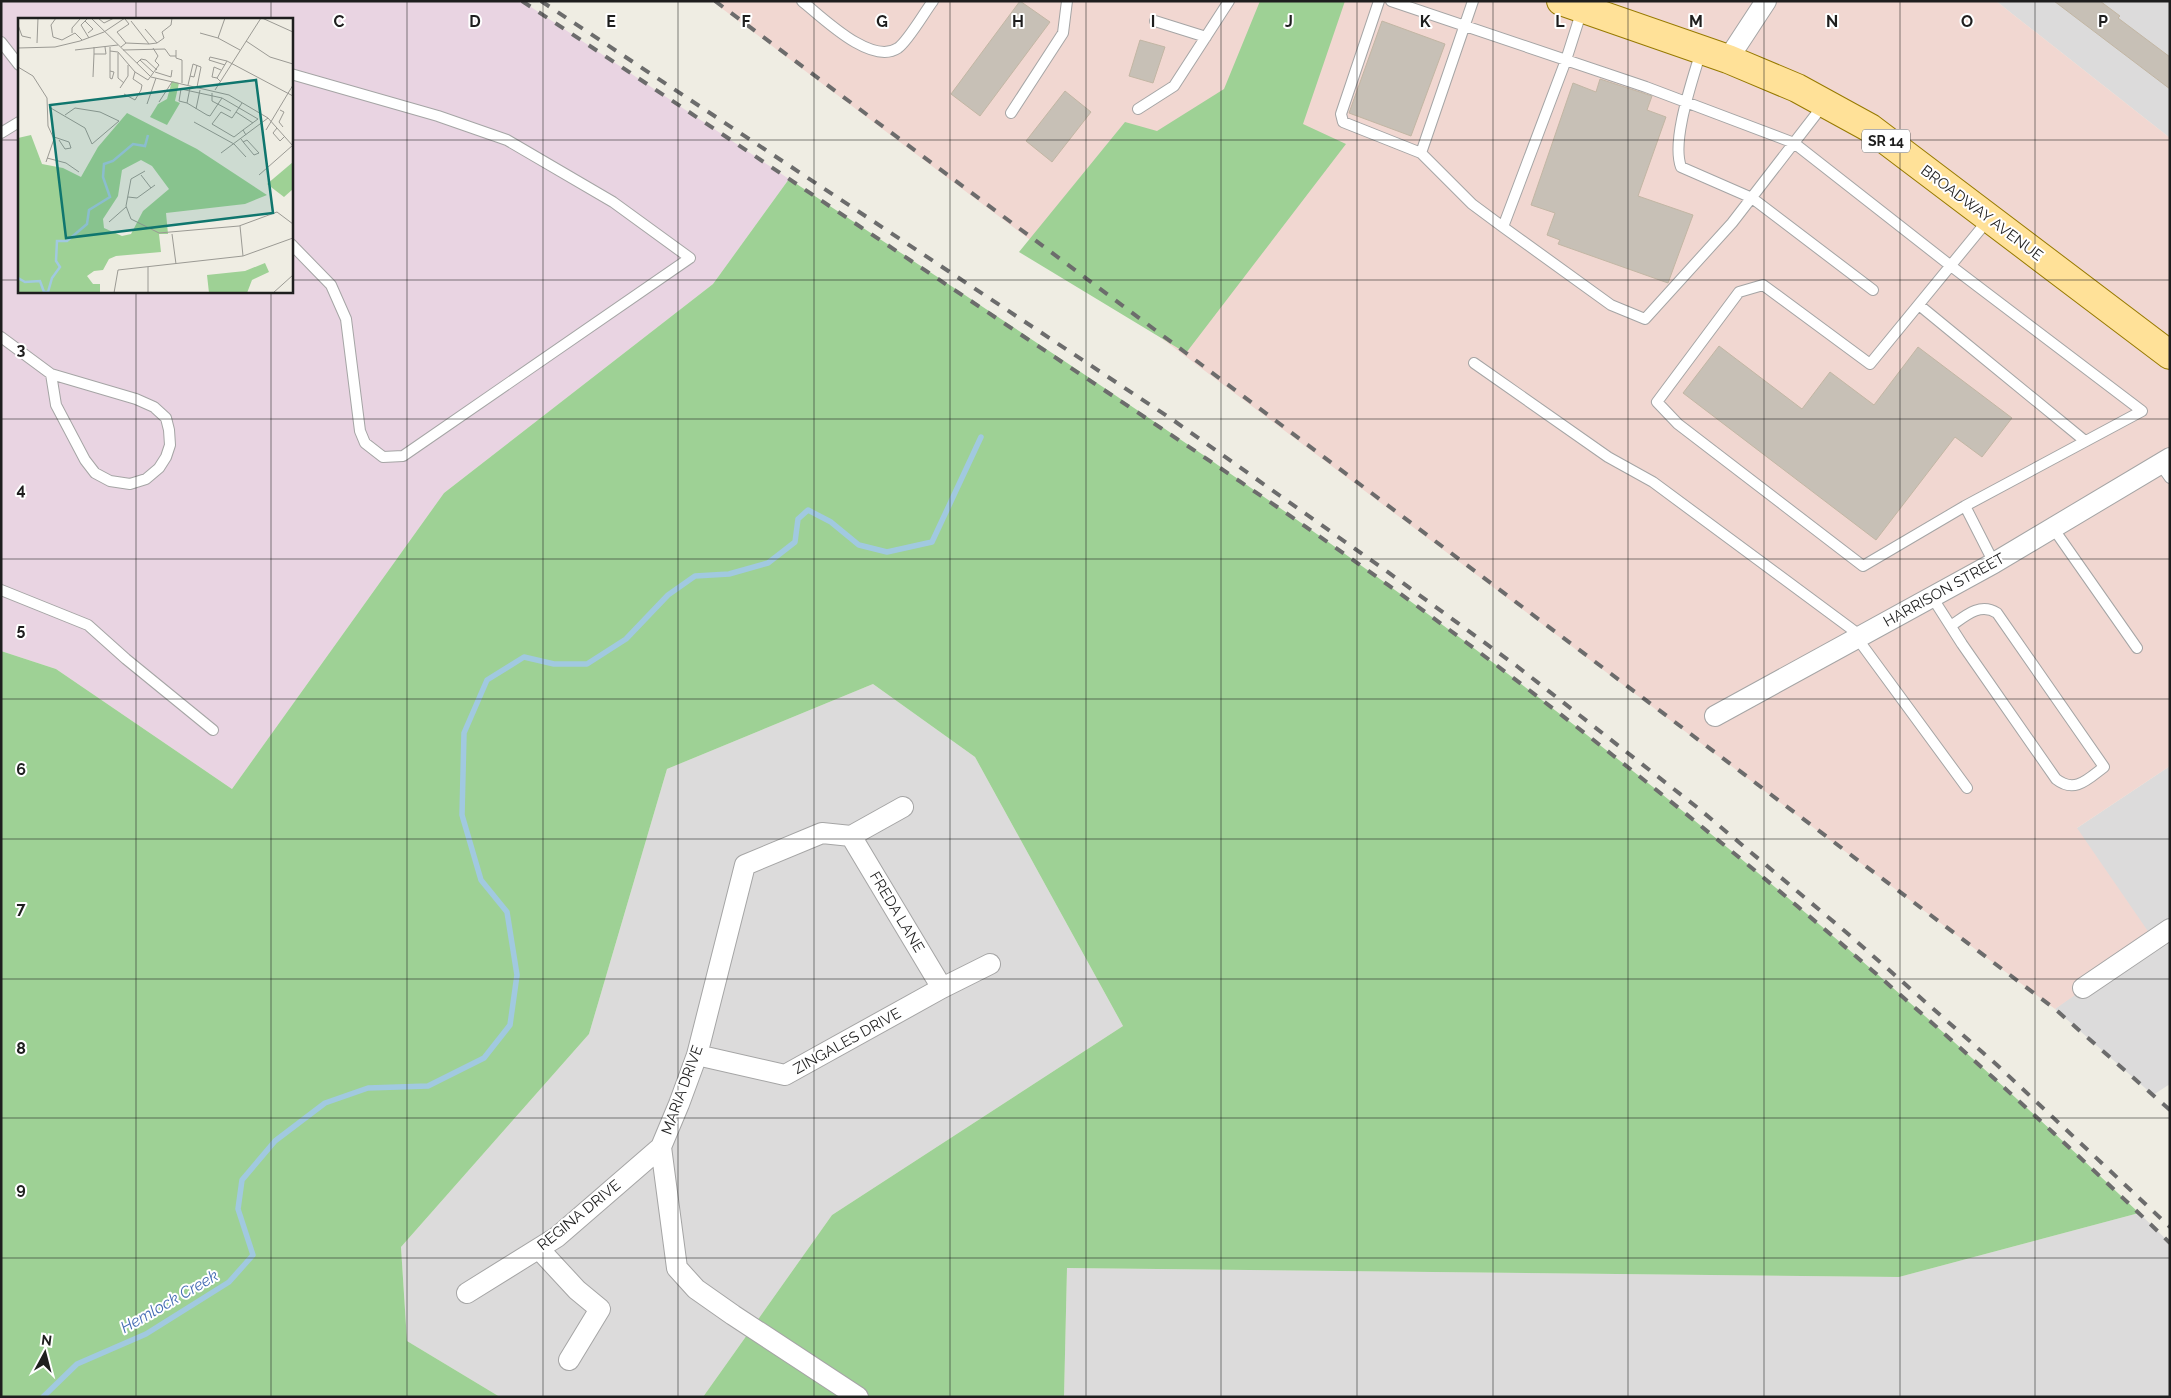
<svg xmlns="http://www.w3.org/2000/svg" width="2171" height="1398" font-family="Raleway,sans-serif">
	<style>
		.residential { fill: #dcdbdb }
		.commercial { fill: #f1d7d1 }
		.industrial { fill: #e9d4e2; fill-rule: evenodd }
		.forest { fill: #9ed195 }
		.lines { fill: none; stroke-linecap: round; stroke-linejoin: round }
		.stream { stroke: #a1c9e0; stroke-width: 5.5 }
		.building { fill: #c7c0b6; stroke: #c2b6a4 }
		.lane-casing { stroke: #a5a5a5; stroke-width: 12 }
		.street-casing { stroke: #a5a5a5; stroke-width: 22 }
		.primary-casing { stroke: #977a00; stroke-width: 30 }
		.lane { stroke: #fff; stroke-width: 10 }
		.street { stroke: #fff; stroke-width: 20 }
		.primary { stroke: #ffe198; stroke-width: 28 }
		.rail { stroke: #6c6c6c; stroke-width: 4; stroke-dasharray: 10 10; stroke-linecap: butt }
		.grid { fill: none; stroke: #1e1e1e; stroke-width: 1; stroke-opacity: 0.55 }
		.labels { text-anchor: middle; stroke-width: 4; stroke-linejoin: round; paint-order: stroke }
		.shield { fill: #fff; stroke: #626262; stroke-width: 1 }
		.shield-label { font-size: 14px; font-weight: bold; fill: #1e1e1e }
		.street-label { font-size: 15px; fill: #1e1e1e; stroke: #fff }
		.water-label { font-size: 16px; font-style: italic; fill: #446cb3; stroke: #fff }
		.inset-river { fill: none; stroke: #a1c9e0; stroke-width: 2.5 }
		.inset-road { fill: none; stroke: #9b9a94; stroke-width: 1 }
		.view { fill: #0f766e; fill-opacity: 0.15; stroke: #0f766e; stroke-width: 2.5 }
		.inset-edge { fill: none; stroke: #1e1e1e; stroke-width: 2.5 }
		.grid-label { font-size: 16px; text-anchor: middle; font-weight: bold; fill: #1e1e1e; stroke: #fff; stroke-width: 4; stroke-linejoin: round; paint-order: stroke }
	</style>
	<rect width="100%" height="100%" fill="#efede3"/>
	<path class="residential" d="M1996,1h174v137z
		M873,684l102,73 148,269 -291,189 -129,182h-203l-93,-56 -6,-94 188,-213 78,-265z
		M2170,766v318l-17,11 -98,-86 28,-21 -6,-160z
		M2139,1213l31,30v154h-1106l3,-129 832,9z"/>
	<path class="commercial" d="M712,1h1284l174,137v628l-93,62 77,112 -99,69z"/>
	<path class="industrial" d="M1,1h521l267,178 -76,105 -269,209 -212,296 -176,-120 -55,-18zM19,19h272v272h-272z"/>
	<path class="forest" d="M1260,1h85l-42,123 43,20 -160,209 -167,-101 106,-130 32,9 67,-42z
		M789,179c228,151 459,300 678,464 235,176 460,367 672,570l-240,64 -832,-9 -3,129h-361l129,-182 291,-189 -148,-269 -102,-73 -206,85 -78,265 -188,213 6,94 93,56h-499v-746l55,18 176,120 212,-296 269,-209z"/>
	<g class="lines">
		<path class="stream" d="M43,1397l34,-33 69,-30 83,-52 24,-27 -15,-46 4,-29 33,-39 50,-38 43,-15 60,-2 56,-28 26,-33 7,-50 -10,-63 -26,-32 -19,-65 2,-82 23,-53 37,-23 30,7h33l39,-25 42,-44 27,-19 34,-2 39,-11 27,-21 3,-23 10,-9 23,12 28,23 28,7 45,-10 49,-105"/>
	</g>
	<path class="building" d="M1020,1l30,21 -70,94 -29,-22z
		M2054,1h46l20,15 -2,2 52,39v32z
		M1382,21l63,23 -34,92 -62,-23z
		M1140,40l25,7 -12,36 -24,-7z
		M1600,79l52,17 -5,14 19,7 -28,79 55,19 -25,68 -110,-39 2,-4 -13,-5 8,-22 -24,-8 42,-122 23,9z
		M1065,91l26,21 -39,50 -26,-21z
		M1719,346l83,63 28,-37 44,33 44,-58 94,71 -30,39 -27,-20 -79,103 -193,-147z"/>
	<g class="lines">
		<g class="lane-casing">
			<path id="lane" d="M802,1c20,16 69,65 96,47 10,-7 26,-35 35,-47
				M1379,1l-38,113 2,8 78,31
				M1391,1l255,86 148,56 157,123 191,145 -177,95
				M1473,1l-52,152 51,51 31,23 108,78 34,14 87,-96 92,-119
				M1155,21l51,16
				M1,42l18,23
				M1701,51c-8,28 -30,89 -20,116l71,31 121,92
				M291,74l147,42 69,24 106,62 77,56 -287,198 -20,1 -18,-14 -5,-12 -14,-112 -15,-34 -40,-41
				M1138,109l36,-23 55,-85
				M1011,113l52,-80 4,-32
				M1,133l18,-11
				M1988,220l-118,144 -107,-79 -24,7 -82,110 21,22 185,142 102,-60 29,57
				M1503,227l63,-167 16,-50
				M1919,305l166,136
				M1,337l50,37 85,25 18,8 12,11 3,12 1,15 -4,12 -7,11 -13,11 -16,5 -20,-3 -15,-8 -10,-13 -29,-55 -5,-31
				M1474,363l134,94 45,25 208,154
				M2160,464l10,14
				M2053,528l84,120
				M1,590l87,35 38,34 87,71
				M1932,597l30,47 94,135c19,15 32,0 48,-12l-107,-154c-17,-11 -32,3 -46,13
				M1857,638l110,150"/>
		</g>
		<g class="street-casing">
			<path id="street" d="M1728,59l38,-58
				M1715,716l279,-153 176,-105
				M851,836l91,152
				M2083,988l87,-59
				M697,1055l88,20 157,-87 48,-24
				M539,1249l38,41 23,19 -31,51
				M467,1293l90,-56 104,-90
				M858,1397l-125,-82 -37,-26 -19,-21 -16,-121 18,-43 18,-49 48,-190 77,-32 29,3 52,-29"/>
		</g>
		<g class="primary-casing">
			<path id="primary" d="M1561,1l167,58 69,29 73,40 300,227"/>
		</g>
		<use href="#lane" class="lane"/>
		<use href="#street" class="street"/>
		<use href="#primary" class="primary"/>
		<path class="rail" d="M522,1c171,113 340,227 510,341 147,98 294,195 435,301 247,185 481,386 703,600
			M541,1l632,419 212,150 133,97 180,141 149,125 150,132 173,162
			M715,1l471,352 869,656 115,101"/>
	</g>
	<path class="grid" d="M136,1v18M271,1v18M407,1v1396M543,1v1396M678,1v1396M814,1v1396M950,1v1396M1086,1v1396M1221,1v1396M1357,1v1396M1493,1v1396M1628,1v1396M1764,1v1396M1900,1v1396M2035,1v1396M1,140h18M291,140h1879M1,280h18M291,280h1879M136,291v1106M271,291v1106M1,419h2169M1,559h2169M1,699h2169M1,839h2169M1,979h2169M1,1118h2169M1,1258h2169"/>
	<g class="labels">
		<rect class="shield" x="1862" y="129.5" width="48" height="23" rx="4"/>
		<g class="shield-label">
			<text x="1886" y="146">SR 14</text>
		</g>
		<g class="street-label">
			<text transform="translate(1982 213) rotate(37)" y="5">BROADWAY AVENUE</text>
			<text transform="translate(1944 590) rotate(-29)" y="5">HARRISON STREET</text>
			<text transform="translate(897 912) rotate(59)" y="5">FREDA LANE</text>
			<text transform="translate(847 1041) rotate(-29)" y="5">ZINGALES DRIVE</text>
			<text transform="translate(682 1090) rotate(-70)" y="5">MARIA DRIVE</text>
			<text transform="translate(579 1215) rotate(-39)" y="5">REGINA DRIVE</text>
		</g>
		<g class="water-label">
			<text transform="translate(169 1301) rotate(-30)" y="6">Hemlock Creek</text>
		</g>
	</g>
	<g transform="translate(18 18)">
		<rect width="275" height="275" fill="#efede3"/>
		<path d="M154,63l7,2 -4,18 5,2 -13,22 -17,-8 8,-13 9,-5zM109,95l70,36 70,46 -22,9 -79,9 2,21h-9l2,18 -45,4 -7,3 -6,11 -9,1 -7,5 6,8h7v9h-82v-155l13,-3 11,29 21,4 18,9 17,-30zM123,142l11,6 17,23 -26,22 -12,23 -9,2 -18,-8 -1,-9 15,-23 4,-26zM275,144v27l-9,8 -17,-13zM247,245l4,9 -17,8 -5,13h-38l-2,-18 38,-4z" fill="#9ed195" fill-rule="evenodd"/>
		<path class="inset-river" d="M0,260l7,4 15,-1 4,11h4l4,-14 8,-11 -4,-6 1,-20h10l20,-17 2,-14 21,-13 -7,-20 1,-13 9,-3 20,-17 12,2 3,-11"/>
		<path class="inset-road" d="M38,0l-5,7 2,12 9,3 13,-7 7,7M70,0l-7,7 8,13M73,0l60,59 78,18 39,23 25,28M80,0l6,5 10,-5M244,0l31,14M67,3l8,8 -5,4M113,3l18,23 8,-1 -12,-14M0,7l4,11 9,2M54,15v-5l8,-9M182,15l18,5 22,12M200,20l7,-20M228,23l24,16 23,7M19,25l1,-25M108,25l23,1M139,25l7,-5 -2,-6 9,-7 1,-7M76,29v7h12l-1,-7M92,29v31l2,1 2,-7 -4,-1M103,29l5,-4 -9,-11 12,-8 -4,-5M0,30l37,-1 25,-6 24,-9 21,-14M57,32l43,-5M105,32l42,-1 5,7h6M158,32v8l6,2v23M92,33l8,1 17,20 13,8 11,-15 -4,-4 3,-5 -5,-8M100,35v25l6,5M122,42l13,12M119,45l4,-4 5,1 11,10M207,47l-16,-5 1,-3 17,4M0,49l15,9 14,22 1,28 6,13 -8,23M137,54l16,5 1,-7M172,58l4,1 3,-12M75,59l1,-23M199,60l-5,-1 2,-10 7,3M202,63l-3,-3 10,-17 66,35M170,67l5,-21 8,3 -4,20M102,70l8,-12v-11M172,70l-3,15 20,12 3,1 12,-18M197,72l46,-72M194,75v8l19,10M106,76l11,6 6,-10 1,-5 -9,-6 2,-7M141,84l13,-20M169,85l-8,-2 2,-12 41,9 36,21 -15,11M224,85l-10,15 -11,-6 -9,12 22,13 9,-7 3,5M129,86l9,-26M31,89l36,21 7,16 27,-23 -19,-9 -25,-4 -10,7M178,91l4,-19M262,92l4,2 -5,10 4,5M218,94l17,11M176,104l40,22M259,110l-4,5 7,8 5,-5M248,112l27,-45M36,119l15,5 2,6 -6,1 -6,-9M223,121l3,4 10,12 5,-2 -12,-13 -4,2M216,126l12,13M203,135l47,-35M29,140l19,5 13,9M127,153l-14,8 -5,27 5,13 28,14 80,-7 38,-14 16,12M123,157l10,13M241,157l34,-30M110,179l9,1 18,-13M91,204l17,-15M222,208l3,30M154,216l4,30M130,249v26M96,275l4,-23 125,-14 50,-18M255,275l20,-18"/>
		<path class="view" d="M238,62l17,133 -207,25 -16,-133z"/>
		<rect width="275" height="275" class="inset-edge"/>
	</g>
	<g class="grid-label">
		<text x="339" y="27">C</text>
		<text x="475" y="27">D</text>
		<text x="611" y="27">E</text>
		<text x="746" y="27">F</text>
		<text x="882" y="27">G</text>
		<text x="1018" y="27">H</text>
		<text x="1153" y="27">I</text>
		<text x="1289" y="27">J</text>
		<text x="1425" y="27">K</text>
		<text x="1560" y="27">L</text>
		<text x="1696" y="27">M</text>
		<text x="1832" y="27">N</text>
		<text x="1967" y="27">O</text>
		<text x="2103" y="27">P</text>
		<text x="21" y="355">3</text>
		<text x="21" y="495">4</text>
		<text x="21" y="635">5</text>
		<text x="21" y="775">6</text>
		<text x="21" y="914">7</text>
		<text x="21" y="1054">8</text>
		<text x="21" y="1194">9</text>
	</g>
	<rect width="2171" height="1398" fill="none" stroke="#1e1e1e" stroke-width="5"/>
	<g transform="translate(45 1353) rotate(7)" stroke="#ffffff" stroke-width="4" paint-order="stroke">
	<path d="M0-4L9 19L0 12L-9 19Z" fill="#1e1e1e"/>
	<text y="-8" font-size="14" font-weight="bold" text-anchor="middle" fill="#1e1e1e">N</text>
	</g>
</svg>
